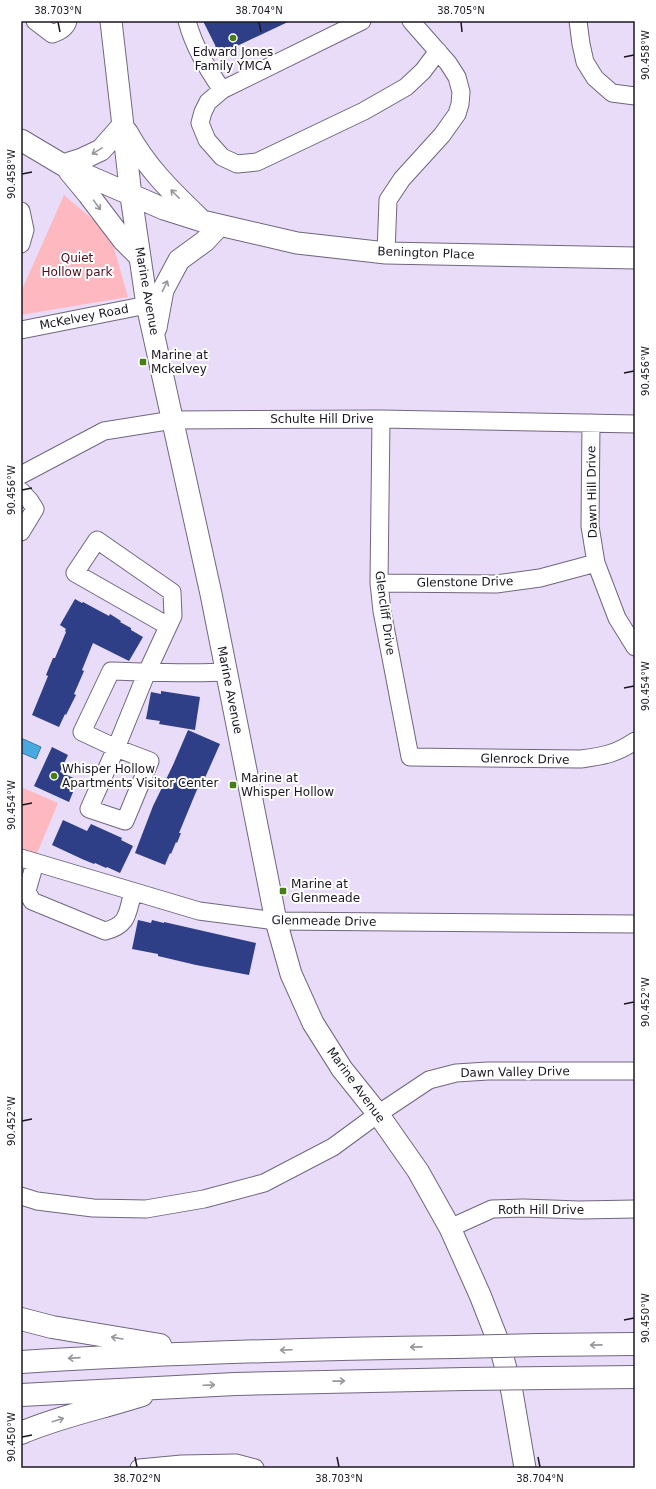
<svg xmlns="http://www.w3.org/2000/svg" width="656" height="1489" font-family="'DejaVu Sans',sans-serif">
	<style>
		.green { fill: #feb9c0 }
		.water { fill: #47a9df; stroke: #3a7da6 }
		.building { fill: #2f3f87 }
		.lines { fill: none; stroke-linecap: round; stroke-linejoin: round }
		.minor-casing { stroke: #71667f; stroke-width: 19 }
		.major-casing { stroke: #71667f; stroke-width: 23 }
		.highway-casing { stroke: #71667f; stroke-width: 24 }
		.minor { stroke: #fff; stroke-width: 17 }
		.major { stroke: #fff; stroke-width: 21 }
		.highway { stroke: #fff; stroke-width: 22 }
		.highway-bridge-casing { stroke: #71667f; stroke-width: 24; stroke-linecap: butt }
		.highway-bridge { stroke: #fff; stroke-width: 22 }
		.oneway { stroke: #98969b }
		.ticks { fill: none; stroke: #1b1620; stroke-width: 1.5 }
		.poi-dot { fill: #467d14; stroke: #fff; stroke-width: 1.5 }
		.labels { text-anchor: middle; stroke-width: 4; stroke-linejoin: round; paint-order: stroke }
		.poi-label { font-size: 12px; fill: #1b1620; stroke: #fff; text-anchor: start }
		.street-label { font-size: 12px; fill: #1b1620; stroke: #fff }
		.park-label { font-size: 12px; fill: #4d101d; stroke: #fff }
		.neatline { fill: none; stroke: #1b1620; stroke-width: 1.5 }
		.ticks-label { font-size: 10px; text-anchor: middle; fill: #1b1620 }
	</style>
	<rect width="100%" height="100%" fill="#e8dcf8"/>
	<path class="green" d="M64,195l46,39 18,63 -107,18v-23z
		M21,787l37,16 -22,53 -15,-6z"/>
	<path class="water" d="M21,738l20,9 -5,12 -14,-6 -1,2z"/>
	<path class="building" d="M203,21h87l-72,34 -3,-10z
		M75,599l7,4 1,-1 26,14 1,-2 11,7 -1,1 11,6v2l12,7 -14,24 -36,-18 -11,27 2,1 -10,23 2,1 -10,20 -1,-1 -6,13 -27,-12 16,-39 -2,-1 7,-17h2l11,-26 -1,-1 1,-2 -6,-4z
		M161,691l39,6 -5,33 -36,-6 1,-3 -14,-2 5,-27 10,2z
		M188,730l32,14 -16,36 -2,-1 -6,13 -17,41h2l-4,10 -1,-1 -5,12 -1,-1 -5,12 -30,-12 18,-47 20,-41z
		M52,747l16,8 -8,17 18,8 -9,22 -35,-16z
		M63,820l24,11 4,-7 31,14 -1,2 12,6 -13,27 -13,-6 -1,1 -11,-5 -1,1 -12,-5 -30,-14z
		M138,920l13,3 1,-3 12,3v-1l92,21 -7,32 -53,-10 -38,-9v-2l-26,-5z"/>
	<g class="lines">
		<g class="minor-casing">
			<path id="minor" d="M35,21l17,13c7,-2 14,-6 16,-13
				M187,21c7,26 20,47 35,69l140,-69
				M578,21l3,23 4,18 10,16 17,15 23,3
				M222,90l-14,12 -5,10 -3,11 7,17 15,17 15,7 20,-2 107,-51 42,-24 17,-16 15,-20
				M21,211l4,19 -4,14
				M386,253l2,-53 14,-21 40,-44 15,-21 3,-10 1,-12 -4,-15 -9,-14 -37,-42
				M21,330l126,-25
				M381,419l-2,164 3,28 28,146 171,2c22,-3 35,-5 54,-18
				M591,423l-1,103 6,37 21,55 18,29
				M21,475l83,-44 69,-11 208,-1 254,5
				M21,491l9,10 5,8 -14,23
				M379,583l117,1 44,-6 56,-15
				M168,626l-93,-53 22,-33 75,52 1,24 -26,56 -31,76 34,13 -25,60 -36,-12 27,-61 -34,-16 29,-61c38,1 77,3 115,1
				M21,858l178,53 77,10 359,3
				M35,863l-8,28 5,10 73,30c24,-6 22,-18 28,-39
				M21,1196l16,5 56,7 53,1 58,-10 60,-16 69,-36 45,-33 51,-34 27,-7 32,-2h147
				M450,1228l42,-19 31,-1 56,2 56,-1
				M139,1468l43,-4 54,-1 19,5"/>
		</g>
		<g class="major-casing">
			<path id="major" d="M111,21l20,175 16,109 64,289 65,327 15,53 22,49 29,46 36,45 40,57 32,57 30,67 20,51 12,46 13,76
				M127,132c20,36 43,58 72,86
				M21,140l42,25 101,44 38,12 95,22 89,10 249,5
				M63,165l19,-6 19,-9 22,-25
				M69,171l19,23 35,46 17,17
				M156,328l7,-38 16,-30 26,-19 14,-15"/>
		</g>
		<g class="highway-casing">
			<path id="highway" d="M21,1319l31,8 108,18
				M538,1345l97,-1
				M21,1362c145,-9 289,-13 434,-15
				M548,1378l87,-1
				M21,1395l214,-11 230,-5
				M21,1433c39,-17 81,-25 121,-38"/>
		</g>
		<use href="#minor" class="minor"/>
		<use href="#major" class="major"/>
		<use href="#highway" class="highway"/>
		<g class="highway-bridge-casing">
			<path id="highway-bridge" d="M455,1347l83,-2
				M465,1379l83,-1"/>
		</g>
		<use href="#highway-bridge" class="highway-bridge"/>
	</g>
	<defs><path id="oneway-shaft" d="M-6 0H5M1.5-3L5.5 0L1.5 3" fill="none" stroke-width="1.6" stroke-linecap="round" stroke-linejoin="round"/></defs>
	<g class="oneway">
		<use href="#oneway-shaft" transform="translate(97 151) rotate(149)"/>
		<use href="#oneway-shaft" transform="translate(175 194) rotate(-135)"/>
		<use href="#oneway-shaft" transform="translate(97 205) rotate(54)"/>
		<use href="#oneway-shaft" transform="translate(165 286) rotate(-64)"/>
		<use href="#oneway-shaft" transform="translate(117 1338) rotate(-170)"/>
		<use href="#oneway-shaft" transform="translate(596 1345) rotate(179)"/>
		<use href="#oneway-shaft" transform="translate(416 1347) rotate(179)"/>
		<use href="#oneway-shaft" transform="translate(286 1350) rotate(178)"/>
		<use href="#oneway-shaft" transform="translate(74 1358) rotate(176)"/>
		<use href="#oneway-shaft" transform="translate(339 1381) rotate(-1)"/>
		<use href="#oneway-shaft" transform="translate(209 1385) rotate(-2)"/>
		<use href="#oneway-shaft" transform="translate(58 1420) rotate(-18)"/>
	</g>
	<path class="ticks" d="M58,22l2,10M259,22l2,10M461,22l1,10M624,57l10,-2M22,174l10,-2M624,373l10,-2M22,490l10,-2M624,688l10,-2M22,805l10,-2M624,1004l10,-2M22,1121l10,-2M624,1320l10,-2M22,1437l10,-2M135,1457l2,10M337,1457l2,10M538,1457l2,10"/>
	<g class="poi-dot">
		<circle cx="233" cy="38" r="4"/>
		<rect x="139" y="358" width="8" height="8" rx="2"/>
		<circle cx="54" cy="776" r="4"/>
		<rect x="229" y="781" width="8" height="8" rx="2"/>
		<rect x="279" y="887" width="8" height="8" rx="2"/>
	</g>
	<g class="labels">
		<g class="poi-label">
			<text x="233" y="56" text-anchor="middle">Edward Jones<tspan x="233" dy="14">Family YMCA</tspan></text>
			<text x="151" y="359">Marine at<tspan x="151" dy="14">Mckelvey</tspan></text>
			<text x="62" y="773">Whisper Hollow<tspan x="62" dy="14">Apartments Visitor Center</tspan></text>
			<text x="241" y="782">Marine at<tspan x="241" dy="14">Whisper Hollow</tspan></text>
			<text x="291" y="888">Marine at<tspan x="291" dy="14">Glenmeade</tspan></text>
		</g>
		<g class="street-label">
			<text transform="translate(426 253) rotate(2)" y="4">Benington Place</text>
			<text transform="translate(147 291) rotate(80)" y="4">Marine Avenue</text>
			<text transform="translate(84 317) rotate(-11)" y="4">McKelvey Road</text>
			<text x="322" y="423">Schulte Hill Drive</text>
			<text transform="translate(592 492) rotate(-91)" y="4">Dawn Hill Drive</text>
			<text transform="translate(465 582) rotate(-1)" y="4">Glenstone Drive</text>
			<text transform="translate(385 613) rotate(82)" y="4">Glencliff Drive</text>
			<text transform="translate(230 690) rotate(79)" y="4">Marine Avenue</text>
			<text transform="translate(525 759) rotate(1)" y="4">Glenrock Drive</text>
			<text transform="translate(324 921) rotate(1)" y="4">Glenmeade Drive</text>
			<text transform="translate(515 1072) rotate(-1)" y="4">Dawn Valley Drive</text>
			<text transform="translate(356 1085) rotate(54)" y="4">Marine Avenue</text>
			<text x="541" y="1214">Roth Hill Drive</text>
		</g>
		<g class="park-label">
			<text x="77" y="262">Quiet<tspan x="77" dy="14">Hollow park</tspan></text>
		</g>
	</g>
	<rect width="656" height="1489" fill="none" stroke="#ffffff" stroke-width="44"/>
	<rect x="22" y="22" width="612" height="1445" class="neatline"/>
	<g class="ticks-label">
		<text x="58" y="14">38.703°N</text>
		<text x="259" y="14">38.704°N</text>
		<text x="461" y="14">38.705°N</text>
		<text transform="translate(645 55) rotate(-90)" y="4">90.458°W</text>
		<text transform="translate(11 174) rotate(-90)" y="4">90.458°W</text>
		<text transform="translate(645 371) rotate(-90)" y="4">90.456°W</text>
		<text transform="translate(11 490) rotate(-90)" y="4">90.456°W</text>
		<text transform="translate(645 686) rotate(-90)" y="4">90.454°W</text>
		<text transform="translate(11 805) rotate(-90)" y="4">90.454°W</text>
		<text transform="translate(645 1002) rotate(-90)" y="4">90.452°W</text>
		<text transform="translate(11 1121) rotate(-90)" y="4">90.452°W</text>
		<text transform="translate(645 1318) rotate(-90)" y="4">90.450°W</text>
		<text transform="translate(11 1437) rotate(-90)" y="4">90.450°W</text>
		<text x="137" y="1482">38.702°N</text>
		<text x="339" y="1482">38.703°N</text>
		<text x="540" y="1482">38.704°N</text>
	</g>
</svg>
